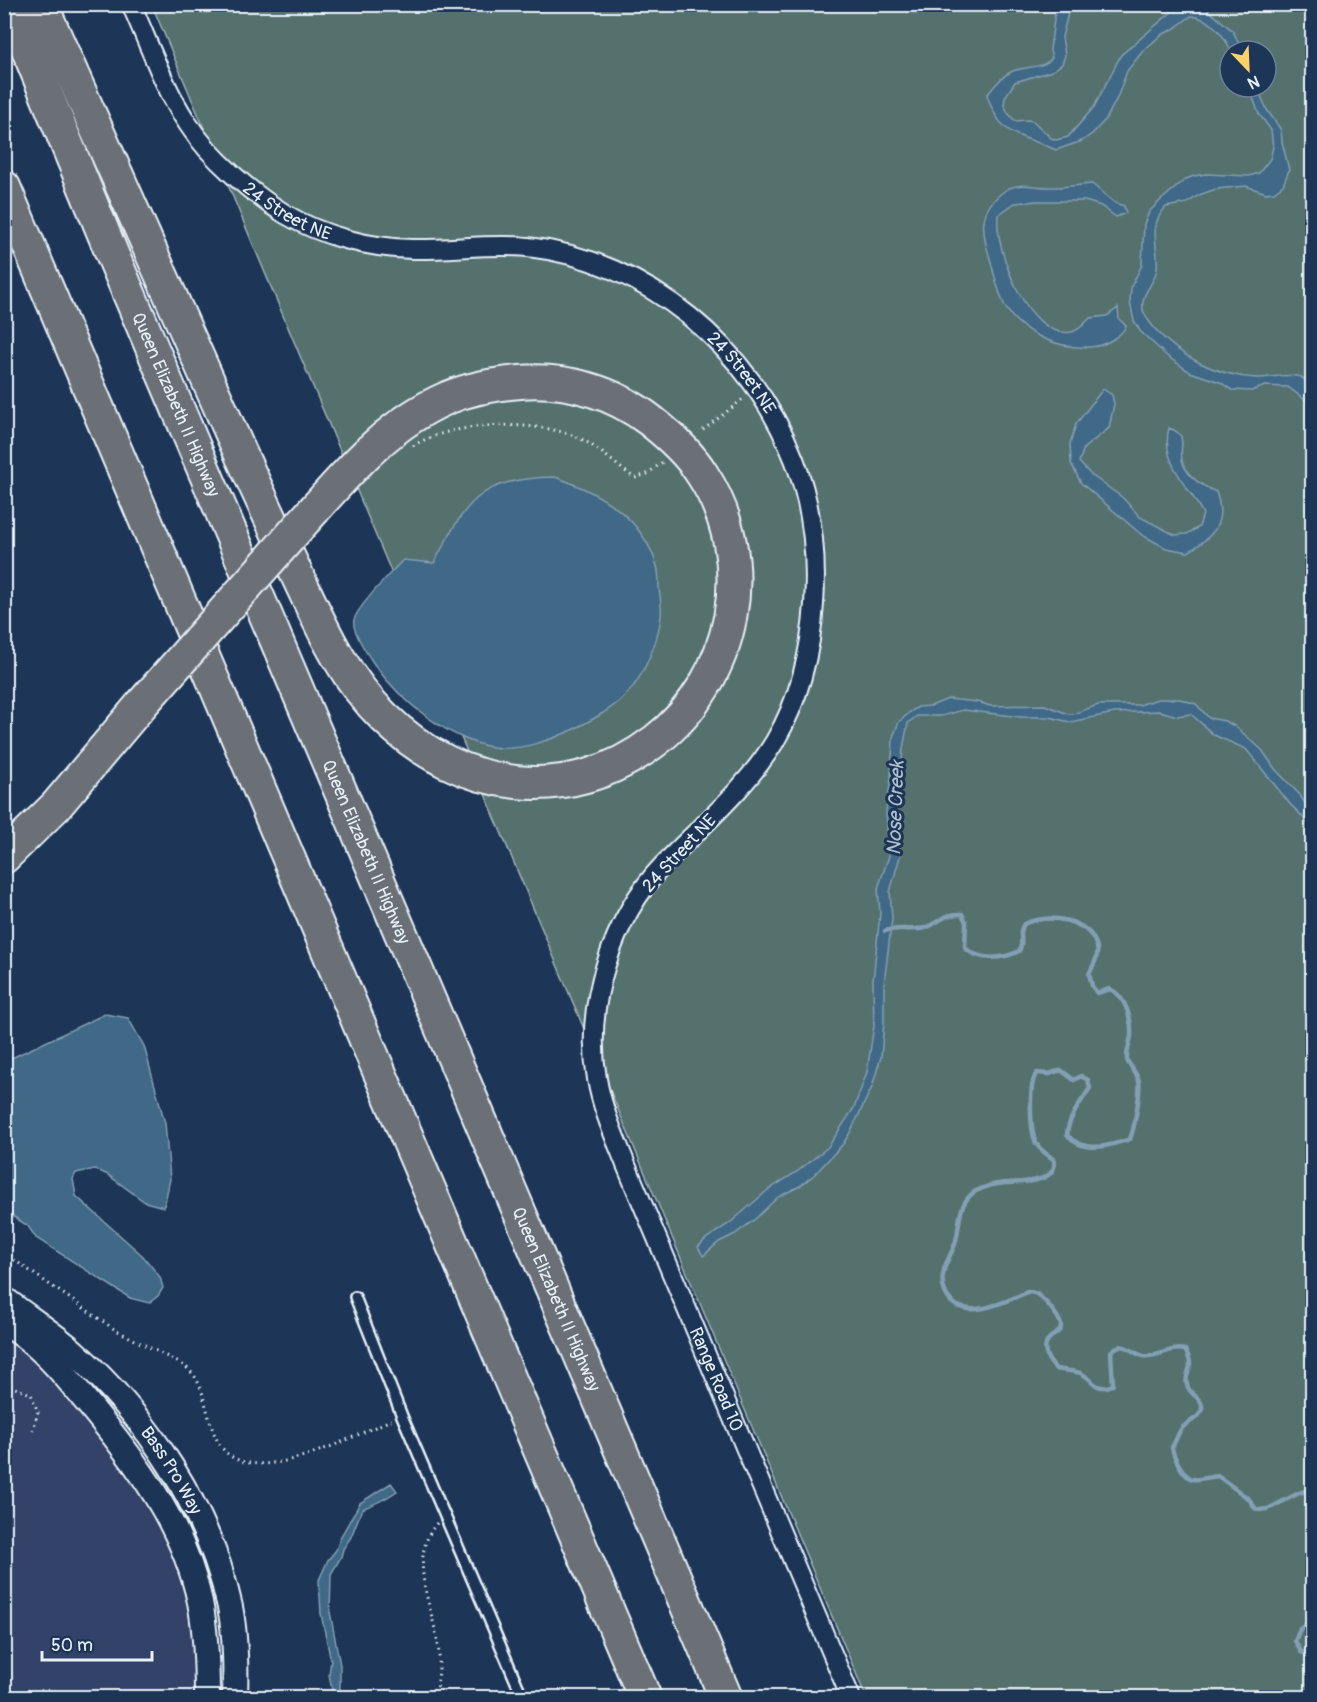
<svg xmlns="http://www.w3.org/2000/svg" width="1317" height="1702" font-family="Pangolin,sans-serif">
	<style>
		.built { fill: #304367 }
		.green { fill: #54716e; stroke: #9eb1b3; stroke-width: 1.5; fill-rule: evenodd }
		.water { fill: #406887; stroke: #839fb4; stroke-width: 1.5 }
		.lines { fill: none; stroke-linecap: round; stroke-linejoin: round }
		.stream { stroke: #839fb4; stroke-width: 4.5 }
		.lane-casing { stroke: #e8f1f8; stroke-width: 14 }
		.street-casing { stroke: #e8f1f8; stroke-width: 22 }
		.secondary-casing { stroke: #e8f1f8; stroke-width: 28 }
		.highway-casing { stroke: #e8f1f8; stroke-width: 36 }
		.path { stroke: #e8f1f8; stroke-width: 3; stroke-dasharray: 1.5 4.5; stroke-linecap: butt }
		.lane { stroke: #1d3557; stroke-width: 9 }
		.street { stroke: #1d3557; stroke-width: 18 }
		.secondary { stroke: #1d3557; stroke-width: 24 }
		.highway { stroke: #6b6f75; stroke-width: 32 }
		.highway-bridge-casing { stroke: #e8f1f8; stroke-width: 36; stroke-linecap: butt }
		.highway-bridge { stroke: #6b6f75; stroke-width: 32 }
		.labels { text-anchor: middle; stroke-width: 6; stroke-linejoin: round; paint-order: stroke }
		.street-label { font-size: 18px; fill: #e8f1f8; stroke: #1d3557 }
		.water-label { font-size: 20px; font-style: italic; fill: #adc1d0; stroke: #1d3557 }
	</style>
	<rect width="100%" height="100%" fill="#1d3557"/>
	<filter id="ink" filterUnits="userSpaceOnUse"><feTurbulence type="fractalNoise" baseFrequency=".0167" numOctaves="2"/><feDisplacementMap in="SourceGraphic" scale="12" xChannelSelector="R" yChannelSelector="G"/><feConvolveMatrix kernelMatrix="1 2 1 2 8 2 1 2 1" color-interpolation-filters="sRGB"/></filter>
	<g filter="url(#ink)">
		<path class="built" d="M4,1329l14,9 117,139 46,91 13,60 2,69h-191z"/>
		<path class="green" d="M152,5h1160v1692h-446zM1230,51h36v36h-36z"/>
		<path class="water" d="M1056,5h14l-8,32 3,18 -3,9 -10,7 -37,11 -10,15 -1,8 4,8 7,8 12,-1 6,1 18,17 5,2 12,-3 26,-30 27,-52 53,-45 13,-5h15l31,26 9,20h-11c-8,-18 -20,-33 -40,-35l-19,14 -11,5 -19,17 -15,19 -10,27 -11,21 -14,15 -10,7 -26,9c-37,-17 -55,-11 -69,-55 7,-8 14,-19 24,-23 13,-7 31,-2 41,-14l-2,-8z
			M1249,87h8l10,23 14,20 1,12 7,28 -6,15 -9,7 -8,1 -20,-7 -30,3 -17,6 -12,8 -21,4c-19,19 -7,38 -9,61 -2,17 -17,24 -14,42 2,7 7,13 12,19 25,28 63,47 101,49 11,1 34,-6 45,-1 9,5 12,19 11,28l-24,-18 -23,-1 -14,5 -19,-1 -12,-8 -30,-10 -23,-16 -27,-25 -6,-10 -4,-19 1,-15 11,-22 2,-41 5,-12 12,-12 25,-21 8,-3 12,-2 43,2 10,-3 11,-14 3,-12 -2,-17 -12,-16z
			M1092,184l23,19 9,3 2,7 -10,4 -15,-11 -16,-5h-48l-22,2 -17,12c-4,33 30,126 74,117 8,-2 13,-9 18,-14l17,-2 11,-8 1,11 7,7c-5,10 -19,18 -29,20 -33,6 -80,-12 -94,-44 -5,-13 -9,-27 -12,-40 -9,-30 -15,-52 15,-72 13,-9 31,-2 45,-3 14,0 28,-2 41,-3z
			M1103,389l9,6 2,9 -5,24 -25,20 -5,14 12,13 32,23 17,19 35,18 12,-1 12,-7 4,-13c-14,-29 -43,-51 -34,-86 20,7 10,16 13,32 4,16 20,26 34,32 11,31 -2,44 -28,60l-22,-4 -24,-13 -61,-52 -10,-20 -1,-19 6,-20z
			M555,477c46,16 87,40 102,89 2,7 2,15 2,23 1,8 3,18 2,27 -3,26 -18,63 -37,81 -16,15 -36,25 -54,34 -19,9 -49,19 -70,17 -47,-4 -100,-47 -126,-84 -6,-9 -23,-33 -20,-44 4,-14 38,-49 49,-60l31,3c34,-64 45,-84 121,-86z
			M948,699l30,3 12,4 55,-1 23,9h5l25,-9h41l19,-6h22l16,5 13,14 16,3 11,6 26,23 13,19 24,25 13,20v18l-8,-14 -14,-14 -44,-55 -32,-14 -23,-21 -14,2 -17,-5 -46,2 -44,9 -21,-5h-28l-58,-7 -22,6h-24l-9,7 -5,25 -4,47 -3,9 4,52 -10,36 2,26 -8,66v38l-3,35 -9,30 -21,44 -8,13 -28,30 -15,12 -22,11 -24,23 -19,14 -16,8 -16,14 -5,-9 9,-9 23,-15 38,-33 30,-19 30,-24 26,-39 13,-36 7,-46 -1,-45 7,-68 -2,-25 11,-32 -3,-45 5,-33 2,-41 6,-15 11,-10 8,-5 13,-1z
			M105,1014l23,4 16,28 21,77 5,56 -6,28 -19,-5 -37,-27 -13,-6 -19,4 -3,6 3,17 67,60 17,21 3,11 -5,8 -9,7 -19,-5 -94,-60 -8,-12 -23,-15v-150z
			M391,1483l6,8c-11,8 -22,13 -35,18l-11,28 -8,12 -2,8 -10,17 -1,38 10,53v23l3,9h-10l-4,-23 2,-13 -10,-47 -2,-34 9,-20 8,-10 5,-14 19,-33z"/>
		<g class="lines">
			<path class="stream" d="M885,931c14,-4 29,0 40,-3 14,-5 19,-15 37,-14l4,8 -1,26c14,13 37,12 54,3 6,-9 -2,-18 5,-27 23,-11 65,-6 73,23 2,9 -4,19 -8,27l3,12 5,7 13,-4c16,7 22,31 21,47 -1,8 -5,16 -4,24 3,7 10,13 12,21 2,10 -5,49 -9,58 -20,7 -47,15 -63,-4 1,-17 14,-33 23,-47l-2,-8 -7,-4 -7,4 -13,-10 -12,4 -12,-1c-9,10 -7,57 -1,70 4,8 12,11 18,17 5,26 -41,21 -56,24 -7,1 -16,4 -22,7 -20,12 -15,35 -21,53 -3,9 -9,17 -11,26 -2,7 -2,15 1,22 14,33 60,10 82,0 5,0 10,1 13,5 6,4 22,23 21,30 -1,7 -9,7 -13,13 -7,10 1,22 8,29 8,2 16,1 24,4 14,5 14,20 33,12l-2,-33c12,-14 21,2 33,4 14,2 27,-10 41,-6 12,19 -2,23 2,35 2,8 11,11 14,18 6,12 -12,18 -18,24 -5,5 -7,14 -11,20 1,9 12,31 21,32 7,1 17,-2 25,-3l31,23 6,9 4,2 9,-1 31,-16 13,-4
				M1312,1620l-12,9 -5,12 6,11 11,3"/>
			<g class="lane-casing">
				<path id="lane" d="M355,1297l47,119 121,282"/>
			</g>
			<g class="street-casing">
				<g id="street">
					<path id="s1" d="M131,4c18,40 33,84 57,120 22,34 63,69 97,90 37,22 84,34 127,35 39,1 78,-6 116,-2 120,13 223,102 266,212 33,85 27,203 -19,282 -29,48 -73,84 -111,123 -52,54 -80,141 -67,215 5,30 18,58 29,86l225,533"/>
				</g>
			</g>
			<g class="secondary-casing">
				<g id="secondary">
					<path id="s2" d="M4,1299c23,18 47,33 69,52 74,65 136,159 157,256 6,30 6,60 5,91"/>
					<path d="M4,1322c10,7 21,14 30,22 19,16 36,37 52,57 49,59 98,124 114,201 6,30 7,64 7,96"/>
				</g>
			</g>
			<g class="highway-casing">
				<g id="highway">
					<path id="s3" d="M9,4l104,252 613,1442"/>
					<path d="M41,4c65,148 131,296 197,444 19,42 39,84 59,127 24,51 46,102 87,142 75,74 184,91 271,24 81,-62 104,-180 47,-267 -13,-21 -32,-38 -51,-53 -37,-29 -85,-43 -131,-39 -26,2 -49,6 -73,16 -56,24 -95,69 -134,113"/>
					<path d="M4,187l641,1511"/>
					<path d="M4,857l52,-51 85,-101"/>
				</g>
			</g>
			<path class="path" d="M703,430l40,-31
				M413,446c39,-25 124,-27 166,-8 21,10 37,28 56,40l12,-4 17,-13
				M4,1253l110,76 71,37 9,9 5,9c8,19 10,44 21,61 31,48 132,-9 171,-25
				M4,1384l27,10 7,18 -5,18
				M437,1523c-33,39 0,89 2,132 1,14 -2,28 -2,43"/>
			<use href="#lane" class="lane"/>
			<use href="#street" class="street"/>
			<use href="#secondary" class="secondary"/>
			<use href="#highway" class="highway"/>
			<g class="highway-bridge-casing">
				<path id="highway-bridge" d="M141,705l172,-194"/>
			</g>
			<use href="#highway-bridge" class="highway-bridge"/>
		</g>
	</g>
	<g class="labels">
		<g class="street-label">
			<text dy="6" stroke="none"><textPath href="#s1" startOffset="267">24 Street NE</textPath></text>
			<text dy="6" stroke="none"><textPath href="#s1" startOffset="771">24 Street NE</textPath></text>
			<text dy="6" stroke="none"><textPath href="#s3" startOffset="434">Queen Elizabeth II Highway</textPath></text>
			<text dy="6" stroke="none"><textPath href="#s3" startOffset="920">Queen Elizabeth II Highway</textPath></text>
			<text transform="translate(679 853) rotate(-47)" y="6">24 Street NE</text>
			<text dy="6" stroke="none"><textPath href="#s3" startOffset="1406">Queen Elizabeth II Highway</textPath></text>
			<text dy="6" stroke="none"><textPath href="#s1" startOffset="1886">Range Road 10</textPath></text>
			<text dy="6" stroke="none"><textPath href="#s2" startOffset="242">Bass Pro Way</textPath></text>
		</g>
		<g class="water-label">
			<text transform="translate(895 808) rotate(-88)" y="7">Nose Creek</text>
		</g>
	</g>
	<rect width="1317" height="1702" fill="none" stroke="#1d3557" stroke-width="24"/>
	<rect x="12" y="12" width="1293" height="1678" fill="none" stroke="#e8f1f8" stroke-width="2" filter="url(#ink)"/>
	<g transform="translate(1248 69) rotate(157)"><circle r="28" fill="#1d3557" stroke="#6e8097" stroke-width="1.5"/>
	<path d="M0-4.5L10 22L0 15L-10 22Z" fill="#ffd166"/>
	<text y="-9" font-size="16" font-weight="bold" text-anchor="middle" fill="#e8f1f8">N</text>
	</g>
	<path d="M42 1651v9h110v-9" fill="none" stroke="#e8f1f8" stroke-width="3"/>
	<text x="51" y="1651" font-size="18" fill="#e8f1f8" stroke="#1d3557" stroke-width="4.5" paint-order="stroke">50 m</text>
</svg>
